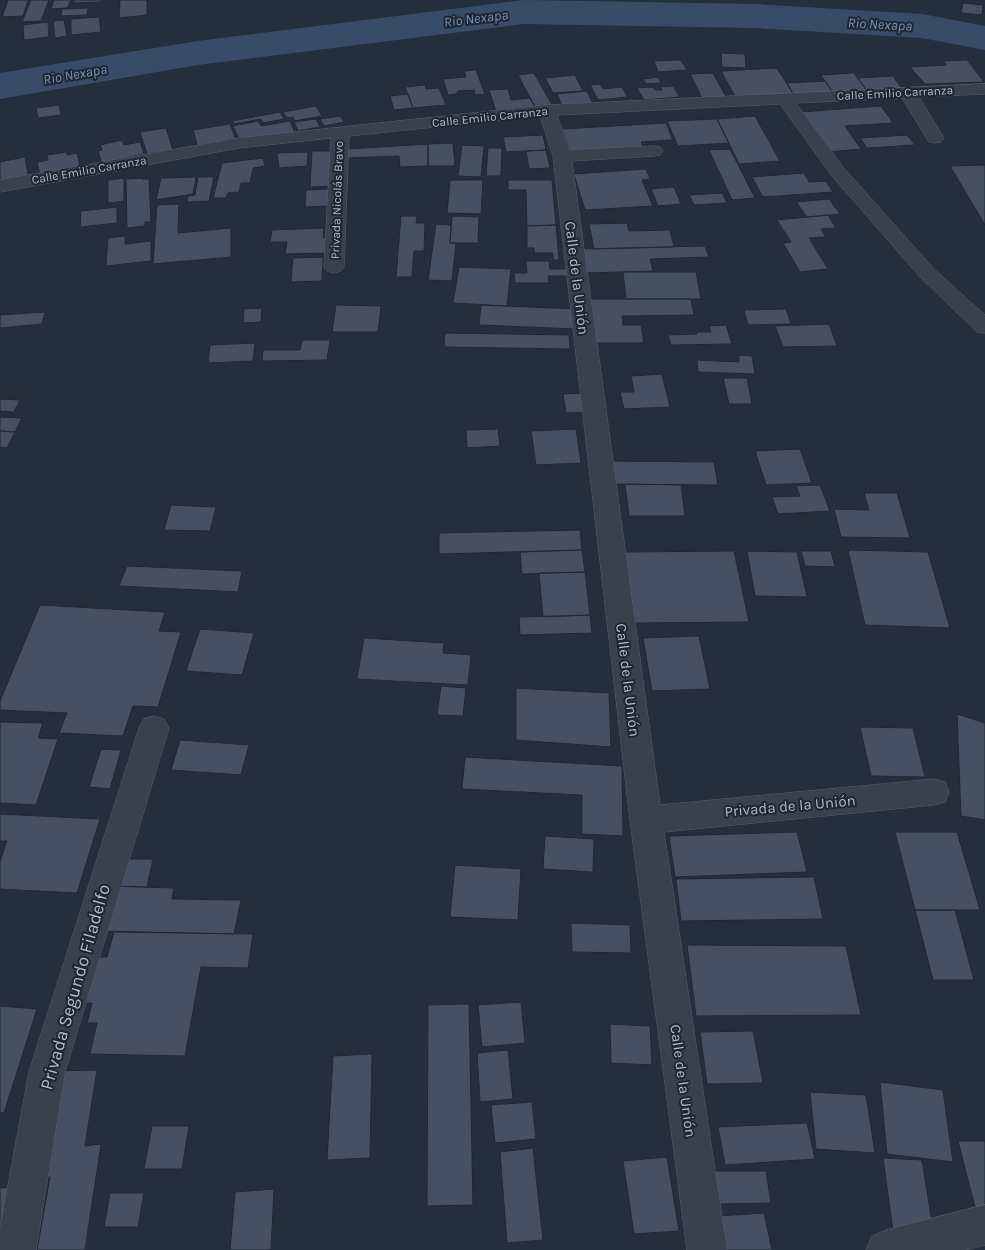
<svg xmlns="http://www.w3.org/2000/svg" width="985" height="1250" font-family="Karla,sans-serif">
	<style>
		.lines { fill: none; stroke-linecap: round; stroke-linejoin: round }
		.river { fill: #394c67; fill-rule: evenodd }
		.building { fill: #455162; stroke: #1f2835 }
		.street-casing { stroke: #565f6c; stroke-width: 1 }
		.street { fill: #38414e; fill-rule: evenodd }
		.labels { text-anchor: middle; stroke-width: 4; stroke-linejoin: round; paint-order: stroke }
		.far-street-label { font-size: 12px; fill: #b4bcc9; stroke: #1d2633 }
		.far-water-label { font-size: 14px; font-style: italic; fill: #7c92b1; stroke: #1d2633 }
		.street-label { font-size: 15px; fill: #b4bcc9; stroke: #1d2633 }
		.near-street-label { font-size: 18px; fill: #b4bcc9; stroke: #1d2633 }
	</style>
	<rect width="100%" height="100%" fill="#242f3e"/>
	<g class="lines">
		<path class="river" d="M524,0l231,4 167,10 63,12v24l-63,-12 -167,-10 -231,-4 -326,41 -198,34v-26l198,-32z"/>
	</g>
	<path class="building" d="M8,0h20l-5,16 -21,1z
		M31,0h18l-8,21 -19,1z
		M54,0h17l-3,7 -2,1 -15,1z
		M75,0h27v2l-29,1z
		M120,0h27v15l-28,3z
		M963,3l20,2 -1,10 -21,-2z
		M88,8l-1,7 -26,1 1,-7z
		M99,17l2,15 -30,3v-16z
		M64,20l3,16 -12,2 -2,-17z
		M48,22l1,15 -25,3 -1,-15z
		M721,53l24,1 1,14 -24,-1z
		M681,60l6,10 -29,2 -4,-11z
		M967,60l17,22 -59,2 -15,-17 36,-2 -3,-4z
		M777,68l17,27 -58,3 -15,-27z
		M476,70l9,24 -10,1 -1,-5 -16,1 -2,3 -8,1 -5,-16 23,-2 -2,-6z
		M534,73l18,32 -17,2 -17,-32z
		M713,73l13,24 -24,1 -12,-24z
		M854,73l13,18 -34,2 -12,-18z
		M575,75l8,16 -30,2 -8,-15z
		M893,76l9,13 -35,2 -9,-13z
		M658,77l3,6 -15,1 -3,-5z
		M825,81l8,12 -39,2 -7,-12z
		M600,84l3,5 19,-2 6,10 -30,3 -8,-15z
		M425,85l1,4 13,-1 7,17 -33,3 -8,-21z
		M673,86l7,11 -36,3 -7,-12 16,-1 2,3h7l-2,-3z
		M508,89l3,11 19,-2 5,9 -39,4 -7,-21z
		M587,91l6,13 -30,3 -6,-13z
		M408,94l5,14 -19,2 -4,-14z
		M59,105l2,10 -23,3 -2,-10z
		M316,106l6,10 -28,5 -1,-4 -6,1 -4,-6z
		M881,106l12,17 -48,3 16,23 -34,3 -26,-40z
		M280,112l4,7 -21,4 -2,-4 -27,5 -2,-3z
		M340,116l4,6 -20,4 -4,-7z
		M755,116l25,45 -41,3 -22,-45z
		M316,119l4,8 -22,4 -4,-9z
		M717,119l12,24 -51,3 -11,-25z
		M258,121l3,5 29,-5 5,12 -55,8 -7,-15z
		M666,123l7,17 -32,2 2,6 -73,4 -8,-23z
		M230,124l7,18 -39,6 -5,-18z
		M166,128l7,22 -26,4 -7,-22z
		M543,135l3,15 -40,2 -3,-15z
		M907,135l8,10 -48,3 -7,-10z
		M122,140l2,5 16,-3 4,12 -42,9 -4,-12 4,-1 -2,-5z
		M453,143l2,23h-27v-22z
		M428,144v22l-28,1 -1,-11 -52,2v-9z
		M462,145l22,1 -3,31 -23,-1z
		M488,148h14l-1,28h-15z
		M730,149l25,49 -23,2 -23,-50z
		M546,150l4,18 -21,1 -3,-18z
		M312,151h22l-1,35 -23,1z
		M66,152l1,3 10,-2 3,13 -40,9 -3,-13 11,-2 -1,-5z
		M308,152l-1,14 -28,2 -2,-15z
		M25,157l4,23 -29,5v-23z
		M263,158l2,8 -12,2 -3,15h-9l-2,9 -11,1 -2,5h-13l9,-35z
		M985,165v60l-35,-59z
		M646,169l4,10 -8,1 11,26 -68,4 -11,-36z
		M804,173l5,9 17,-1 7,11 -70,5 -11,-20z
		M196,177l-3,17 -37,6 5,-22z
		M198,177h16l-5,24 -22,1 1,-6 7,-1z
		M124,178v23l-16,2v-23z
		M142,178v1h7l2,43h-6v4l-18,2 -1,-49z
		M450,180h33l-2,34 -34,-1z
		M508,180h44l4,45 -29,1 -1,-36h-18z
		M674,187l7,17 -23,2 -7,-17z
		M331,189v17l-26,1 1,-17z
		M722,193l5,10 -33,2 -5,-10z
		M829,199l11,15 -33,3 -11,-15z
		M179,204l-1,29 53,-5v29l-78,7 4,-59z
		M117,207v16l-37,4 1,-16z
		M828,215l8,13 -15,1 5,8 -17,1 19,31 -28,3 -17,-29 8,-1 -14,-22z
		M401,216h16l-1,7h9l-1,28h-10l-2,26h-16z
		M452,216l27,1 -1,26h-28z
		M627,223l2,8 41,-1 4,17 -80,2 -5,-25z
		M436,224l15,1 -1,18h6l-4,38 -24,-1z
		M556,225l3,35h-6v-7h-19v-5h-7v-22z
		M324,228l-1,10h7l-1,15 -44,1 2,-12h-17l2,-12z
		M125,236v8l26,-3v20l-45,5 2,-28z
		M705,246l4,11 -59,2 3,12 -68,2 -4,-24z
		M323,257l-1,24 -31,1 2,-24z
		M526,261h23l1,8h17l1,7h-20l1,7h-34l-1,-10h13z
		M459,267l52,2 -4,37 -54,-3z
		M623,272h73l5,27h-75z
		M586,299h105l3,16 -72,1 1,9h18l3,18h-53z
		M336,305l45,1 -3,26h-46z
		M481,305l96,4 -1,20 -97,-4z
		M262,308l-1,14 -18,1 1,-14z
		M786,309l5,15 -43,1 -4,-15z
		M45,312l-3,12 -42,4v-13z
		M829,324l8,22 -54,1 -8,-21z
		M726,325l6,19 -61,1 -3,-10 29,-1 -1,-2h15l-2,-6z
		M445,333l124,2 1,14 -126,-2z
		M302,340h28l-3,20 -65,1 1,-11h37z
		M255,343l-2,18 -45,2 2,-18z
		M739,355l13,1 3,18 -57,-2 -1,-12 42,2z
		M662,374l8,33 -46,2 -4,-17h14l-3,-16z
		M723,378h24l5,26h-23z
		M588,393l4,19 -26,1 -3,-19z
		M0,399l20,1 -6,12 -14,-1z
		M0,417l22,1 -7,14 -15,-1z
		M498,429l2,17 -33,2 -1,-18z
		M576,429l5,34 -45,2 -5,-34z
		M0,431l15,1 -8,16 -7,-1z
		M800,449l12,34 -46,2 -11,-34z
		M608,461l106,1 4,23 -109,-1z
		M625,484l56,1 4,31h-56z
		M820,485l10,26 -52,3 -6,-17 28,-1 -4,-10z
		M864,493h33l13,45 -69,-1 -7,-28 35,1z
		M171,505l45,2 -6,24 -46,-1z
		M580,530l2,20 -143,4v-21z
		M582,550l3,22 -63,2 -2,-22z
		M848,550l80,2 22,76 -85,-3z
		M734,551l15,71 -115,1 -9,-71z
		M747,551l50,1 10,45 -52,-1z
		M801,551h30l4,16 -30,-1z
		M127,566l115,5 -4,21 -119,-6z
		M585,572l5,43 -47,2 -4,-44z
		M40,605l125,7 -6,19 22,1 -23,75 -25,-1 -10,30 -64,-3 8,-20 -67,-3v-9z
		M590,615l2,18 -72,2 -1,-18z
		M200,629l54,4 -12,42 -56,-4z
		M699,636l11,53 -58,2 -9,-53z
		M364,638l80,5 -1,10 28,2 -3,30 -111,-6z
		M441,686l25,2 -3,28 -26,-1z
		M516,688l93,5 2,54 -95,-7z
		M957,714l28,9v97l-24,-4z
		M0,722l43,1 -5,15 20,1 -22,66 -36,-2z
		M860,727l53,1 12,49 -54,-1z
		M180,740l69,5 -8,30 -70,-5z
		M101,749l20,1 -11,39 -21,-2z
		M465,757l157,9 1,70 -41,-2v-39l-120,-6z
		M0,814l100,5 -23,74 -77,-4v-28l7,-20h-7z
		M797,832l10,40 -132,5 -6,-41z
		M895,832h62l23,78h-65z
		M545,836l49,3 -1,33 -50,-3z
		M115,859h38l-6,28 -39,-1z
		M455,865l66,4 -3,51 -68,-3z
		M814,877l9,42 -142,2 -5,-42z
		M108,886l66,2 -2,11 69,1 -7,34 -137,-3z
		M915,910h40l19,70h-41z
		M571,923l59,2 1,28 -59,-1z
		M114,932l139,2 -5,34 -47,-1 -16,89 -95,-2 7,-31h-10l5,-20h-18l12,-46h21z
		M687,945l159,1 15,69 -165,1z
		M521,1002l4,41 -43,4 -4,-42z
		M469,1004l4,201 -46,1 1,-201z
		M0,1006l37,3 -33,104h-4z
		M610,1024l40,2 2,39 -41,-2z
		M753,1031l10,52 -56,1 -7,-52z
		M508,1050l5,49 -33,3 -3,-49z
		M372,1054l-2,104 -43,2 6,-104z
		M97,1070l-12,76 16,-2 -16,106h-48l13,-73 -14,1 20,-107z
		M880,1082l63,8 10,72 -66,-8z
		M810,1092l56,3 9,58 -59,-4z
		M532,1102l4,37 -41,4 -4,-38z
		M807,1123l8,36 -90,6 -7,-38z
		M152,1126h37l-7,43h-38z
		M958,1141h27v74h-8z
		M533,1148l10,92 -36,3 -7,-91z
		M667,1157l12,74 -45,3 -11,-73z
		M883,1158l39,2 12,75 -41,-4z
		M713,1171h53l5,32 -53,1z
		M15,1187l-15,46v-45z
		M274,1189l-3,61h-41l5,-58z
		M110,1193h34l-6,34h-34z
		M764,1213l8,37h-47l-6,-34z"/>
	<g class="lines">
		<g class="street-casing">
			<path id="street" d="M985,84v10l-66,3 25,41 -3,4 -6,1 -6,-1 -27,-44 -106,5 47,64 91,102 51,46v18l-8,-1 -57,-55 -89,-102 -51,-71 -223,11 12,35 85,-4 6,1 3,4 -3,4 -6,1 -82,5 88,644 274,-26 11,3 4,10 -4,10 -11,3 -270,27 63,418h-40l-57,-430 -77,-664 -13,-40 -191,20 -5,131 -3,4 -7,2 -7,-2 -3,-4 7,-129 -92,10 -239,44v-12l239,-42 308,-33z
				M154,716l10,3 5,9 -104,344 -29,178h-36v-22l29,-156 110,-344 5,-9z
				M985,1205v40l-20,5h-99l6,-14 14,-6z"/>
		</g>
		<use href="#street" class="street"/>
	</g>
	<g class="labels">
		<g class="far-street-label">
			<text transform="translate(895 93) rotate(-3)" y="4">Calle Emilio Carranza</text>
			<text transform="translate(490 117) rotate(-6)" y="4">Calle Emilio Carranza</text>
			<text transform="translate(89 170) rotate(-10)" y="4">Calle Emilio Carranza</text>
			<text transform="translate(337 200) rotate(-88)" y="4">Privada Nicolás Bravo</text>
		</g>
		<g class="far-water-label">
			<text transform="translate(476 18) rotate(-7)" y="5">Rio Nexapa</text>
			<text transform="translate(880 24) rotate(3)" y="5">Rio Nexapa</text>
			<text transform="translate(75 74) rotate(-10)" y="5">Rio Nexapa</text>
		</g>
		<g class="street-label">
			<text transform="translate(577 278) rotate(83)" y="5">Calle de la Unión</text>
			<text transform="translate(628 680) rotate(83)" y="5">Calle de la Unión</text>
			<text transform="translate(790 806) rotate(-5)" y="5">Privada de la Unión</text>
			<text transform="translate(683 1081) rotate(82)" y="5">Calle de la Unión</text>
		</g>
		<g class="near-street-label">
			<text transform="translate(75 987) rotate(-74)" y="6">Privada Segundo Filadelfo</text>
		</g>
	</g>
</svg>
